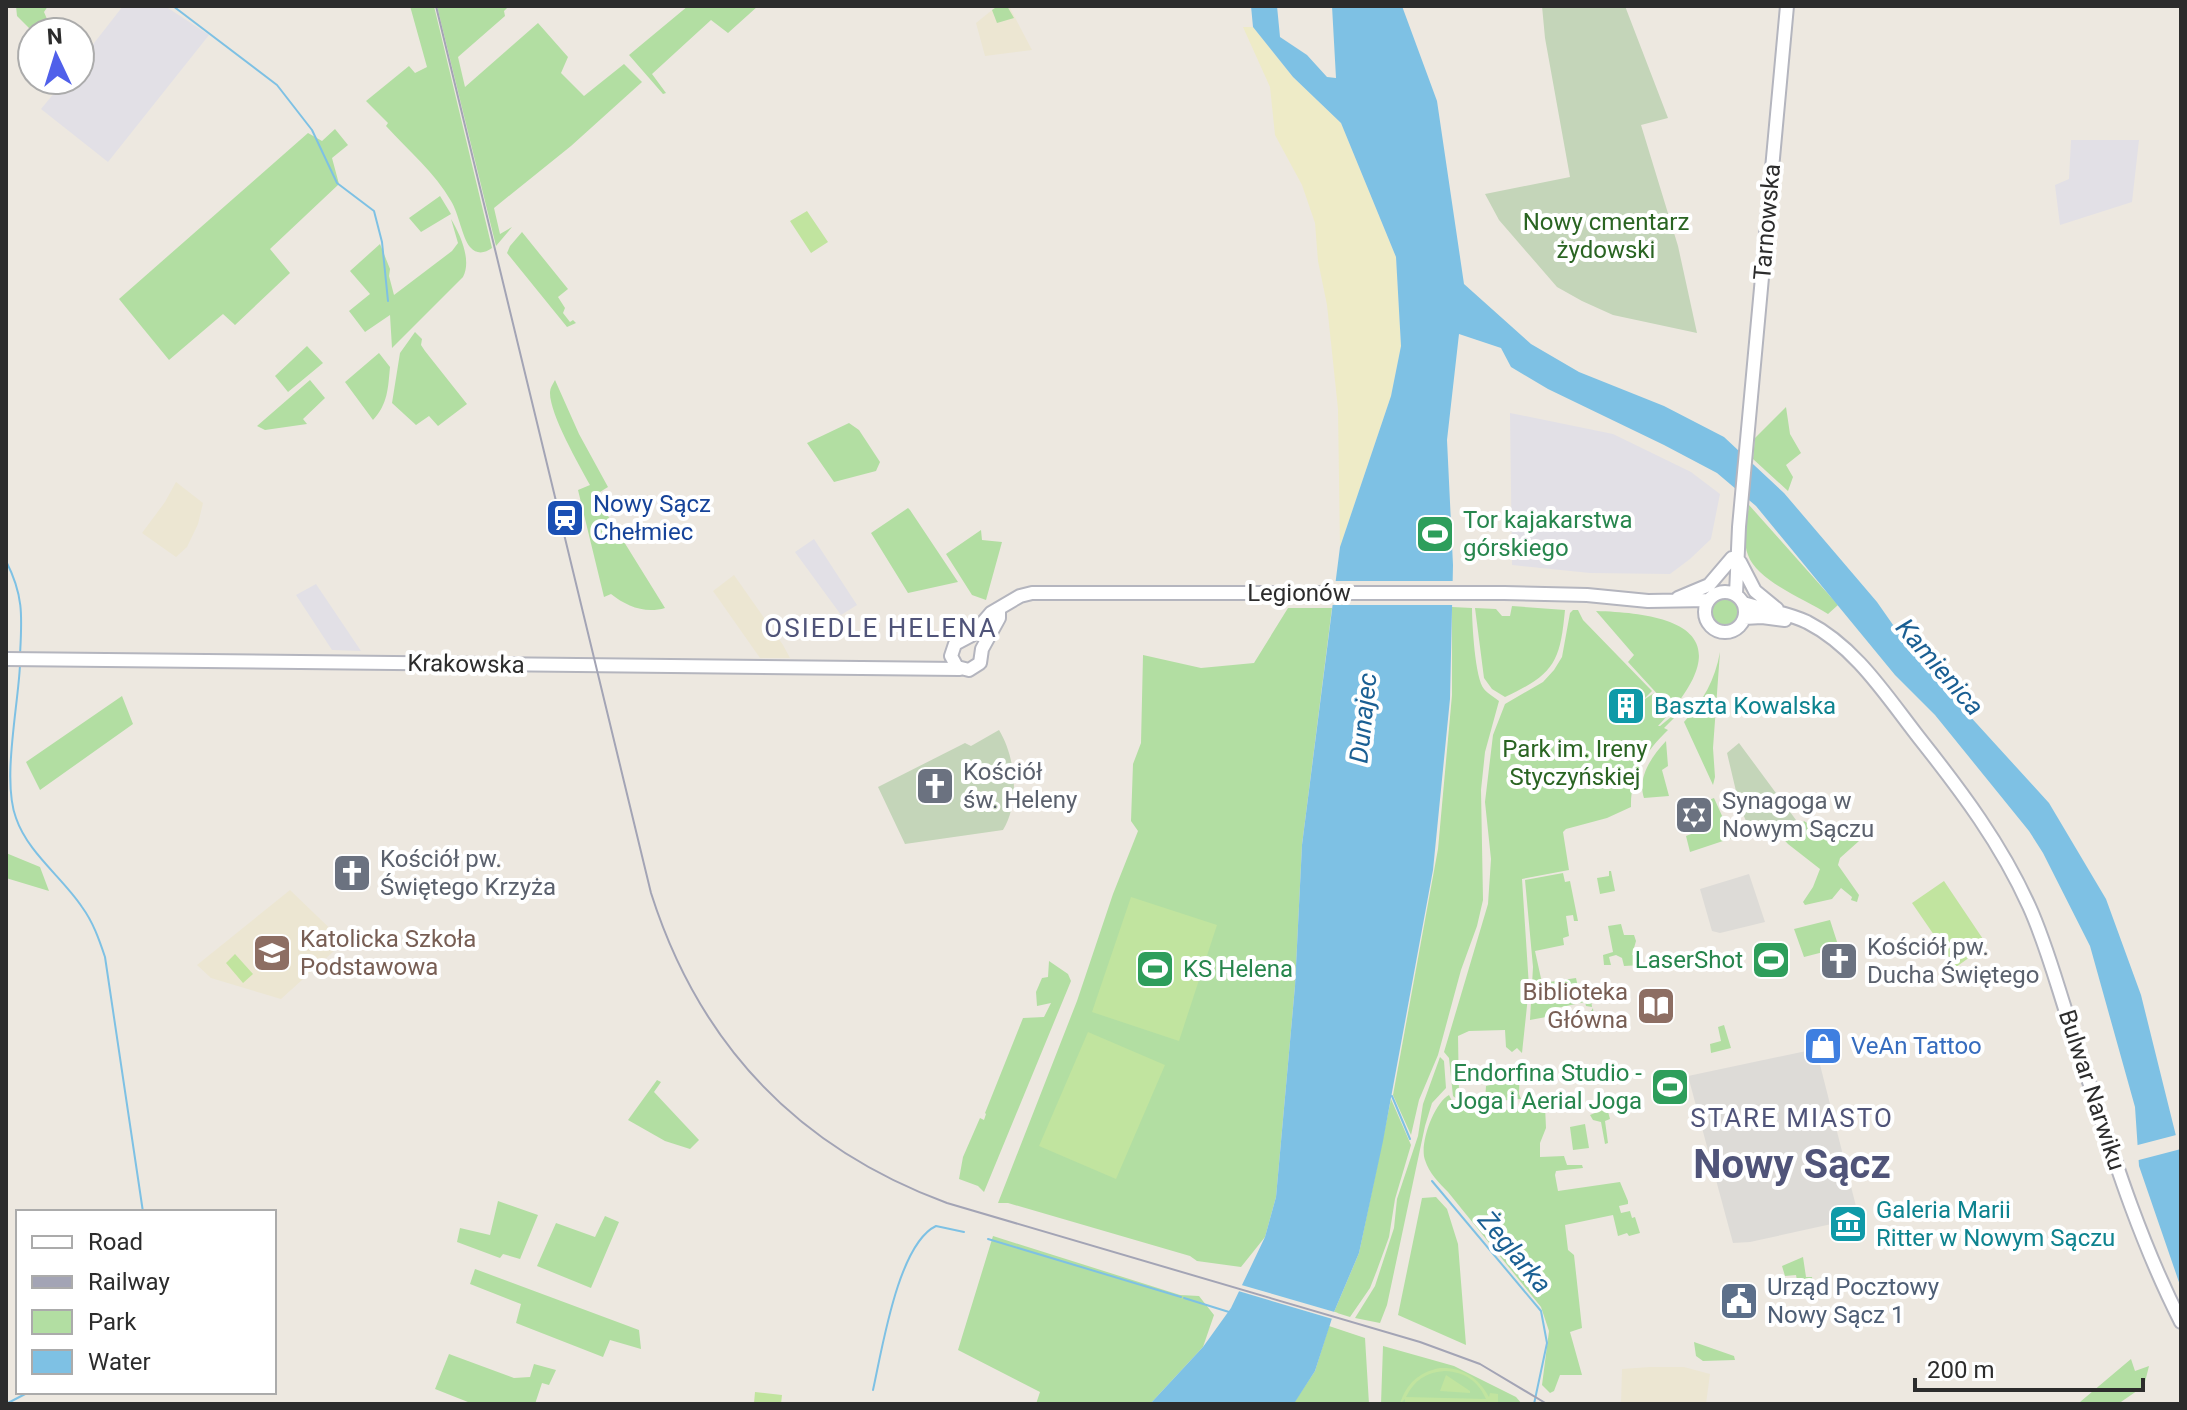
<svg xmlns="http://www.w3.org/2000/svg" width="2187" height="1410" font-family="Roboto,sans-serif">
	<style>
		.industrial { fill: #e2e0e6 }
		.education { fill: #ece6d2 }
		.green { fill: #b2dea2 }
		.sand { fill: #eeebc7 }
		.cemetery { fill: #c4d5b9 }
		.pitch { fill: #c1e49f; fill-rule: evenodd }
		.plaza { fill: #dddbd7 }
		.water { fill: #7ec1e4 }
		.pier { fill: #ede8e0 }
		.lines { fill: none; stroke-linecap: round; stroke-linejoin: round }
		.stream { stroke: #7ec1e4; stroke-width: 2 }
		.secondary-casing { stroke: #b4b5be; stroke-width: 16 }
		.secondary { stroke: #fff; stroke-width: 12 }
		.rail { stroke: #a3a4b5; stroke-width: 2 }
		.labels { text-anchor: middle; stroke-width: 8; stroke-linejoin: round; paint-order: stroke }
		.park-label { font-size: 24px; fill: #2a6422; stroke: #fff }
		.street-label { font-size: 24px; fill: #2c2c2c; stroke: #fff }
		.transit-label { font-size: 24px; fill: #164399; stroke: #fff; text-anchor: start }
		.leisure-label { font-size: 24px; fill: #27864d; stroke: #fff; text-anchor: start }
		.culture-label { font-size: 24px; fill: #0d838f; stroke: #fff; text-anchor: start }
		.worship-label { font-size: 24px; fill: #5b616d; stroke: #fff; text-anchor: start }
		.education-label { font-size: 24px; fill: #785e54; stroke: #fff; text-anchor: start }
		.shop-label { font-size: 24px; fill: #366cbe; stroke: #fff; text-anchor: start }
		.service-label { font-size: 24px; fill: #4e5e75; stroke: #fff; text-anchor: start }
		.neighbourhood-label { font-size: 26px; letter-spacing: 2px; fill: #505479; stroke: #fff }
		.water-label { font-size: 26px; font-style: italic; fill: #1a5f93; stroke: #fff }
		.town-label { font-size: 40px; font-weight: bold; fill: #505479; stroke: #fff }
	</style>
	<rect width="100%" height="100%" fill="#ede8e0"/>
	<path class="industrial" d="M123,6h42l44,29 -101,127 -67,-53 24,-29h15v-19z
		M2071,140h68l-7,62 -72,23 -5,-40 14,-6z
		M1510,413l103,21 78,38 29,22 -9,45 -21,20 -20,15 -80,-1 -78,-8z
		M814,539l43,66 -16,10 -46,-63z
		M316,584l45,67 -29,-1 -36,-55z"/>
	<path class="education" d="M997,6h12l23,44 -47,6 -9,-33z
		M176,482l27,21 -5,21 -11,23 -11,10 -34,-24 23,-31z
		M734,575l49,70 7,13h-30l-47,-67z
		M290,890l54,52 -63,57 -70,-21 -14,-13z
		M1650,1367h34l26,7 -4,30 -10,-2 -75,2 1,-35z"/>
	<path class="green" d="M16,6h32l-4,6 3,7 9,6 -5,7h-18l-16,-16z
		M410,6h24l58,242c-7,5 -15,7 -22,-1 -8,-10 -11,-33 -19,-46 -16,-28 -43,-51 -65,-75l2,-3 -22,-22 43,-35 6,7 12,-6z
		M437,6h72l-5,5 1,5 -47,41 7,30 73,-64 30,34 -7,16 23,23 40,-32 18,18 -71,64 -77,62 6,26 12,-7 -16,19z
		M688,6h70l-30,27 -17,-13 -59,54 14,19 -3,1 -34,-39z
		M998,6h9l7,12 -17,5 -5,-13z
		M335,129l13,16 -16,13 7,26 -69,65 20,24 -55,52 -12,-11 -54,46 -50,-61 189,-166 14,8z
		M440,196l11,18 -30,18 -12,-14z
		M451,219c9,15 21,41 12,58l-71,71 -2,-33 -25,17 -16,-21 21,-17 -20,-23 30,-27 10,25 -1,7 5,19 58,-44 6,-8z
		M522,232l46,57 -10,8 7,11 -2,5 7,9 3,-2 3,3 -9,4 -60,-74 3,-7z
		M415,332l7,7 -1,6 4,6 42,53 -29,22 -9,-10 -13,9 -24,-22 8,-50z
		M307,346l16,17 -35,29 -13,-16z
		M379,353l11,14c-2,21 -2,37 -17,53l-28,-38z
		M310,380l15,18 -22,21 4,5 -42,6 -8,-4z
		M555,380l24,54 29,53 -13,8 70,113c-20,6 -39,-2 -54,-14l-7,3 -26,-107 12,-5c-11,-20 -41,-72 -40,-93 0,-4 3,-8 5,-12z
		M1786,407l4,27 11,19 -15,12 7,12 -5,14 -35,-32 2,-21z
		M849,423l10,7 21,32 -4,9 -42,11 -27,-39z
		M1749,505l89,100 -10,9c-22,-14 -71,-33 -80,-59 -6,-15 -1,-34 1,-50z
		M908,508l2,2 48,72 -50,11 -37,-60z
		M981,530l1,10 20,2 -16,58 -14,-5 -26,-41z
		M1708 612a17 17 0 1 1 34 0a17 17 0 1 1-34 0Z
		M1512,606l53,4c-5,53 -11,64 -60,87l-13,-8 -8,-11 -9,-70 21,1 6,7h8z
		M1452,607l20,1c0,15 3,71 12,81 3,4 10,8 15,12l-14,51 -4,38 2,110 -6,26 -16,44 -23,85 -19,45 -8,35 -18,-40 45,-246 14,-154z
		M1288,608h44l-30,237 -7,141 -19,211 -11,40 -24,30 -44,-6 -7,-5 -182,-53h-10l79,-202 36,-107 25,-63 -7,-10 2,-57 8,-21 2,-88 58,13 53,-5z
		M1573,610h5l5,10 69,71 -10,10 12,-8 15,21 -11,12h2l11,-9 3,1 -10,10 4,2c-22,21 -38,45 -37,77l-24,11 -41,11 -3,3 6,38 -47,9 7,108 -7,66 -5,-5 -5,4 -6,-5 -1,-17 -36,1 -11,5 1,60 6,-1 -1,5 5,1 4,-3 2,6h-12l-10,-8 -4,-38 -5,-6 44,-148 3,-45 -6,-57 8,-67 12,-31 38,-22 11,-12 8,-13 8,-44z
		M1596,611c70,2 144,17 76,99l-44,-48 6,-7z
		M1720,652l-7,96 2,29 -2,8 -29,-63c19,-21 31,-42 36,-70z
		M122,696l11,28 -93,66 -14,-28z
		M1666,741l2,25 -6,4 7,26 -25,2c-7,-21 8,-42 22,-57z
		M1714,798l18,40 -42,14 -4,-16 26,-10 1,-5 -7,-20z
		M1804,821c18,13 32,16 53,17l2,3 -19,17 -2,7 21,30 -2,7 -6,-2 1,-3 -11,-9 -9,11 -27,6 -2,-3 10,-15 7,-18 -32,-25 -14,-15 27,-3z
		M6,853l34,14 9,24 -43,-13z
		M1609,871h2l4,20 -15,3 -3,-16 12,-2z
		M1563,873l2,9 5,-1 8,40h-4l-1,-6 -7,1 3,20 -6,2 1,7 -29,6 7,32 34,-5 5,23 10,-2 1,8 -6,-1 -1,-4 -28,6 3,14 28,-6 5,-8 1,10 -15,3 1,6 -12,3 -2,-6 -7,2 -2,-11 -27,5 3,-53 -8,-87z
		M1830,920l9,28 -35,9 -10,-28z
		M1621,924l3,11h10l2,6 -4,14 7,-1 3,11 -18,1 -2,-8 -6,-3 -7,2 2,8h-7l-1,-10 10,-3 -5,-26z
		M1049,961l19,13 3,7 -87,211 -6,-6 -19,-7 4,-22 17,-39 4,2 2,-6 -1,-1 38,-95 21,-1 7,-14 -14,3 -1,-14 6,-14 6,-1z
		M1724,1025l7,23 -20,5 -1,-9 11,-3 -3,-14z
		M1440,1057l4,4 2,27 -14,15 -7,23 -38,179 -7,18 -25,-5 20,-32 19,-58 3,-29 21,-63 5,-32z
		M1520,1061l-1,33 2,5 -36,3 1,-16 13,-3 2,-3 9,-4z
		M657,1080l4,2 -7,10 45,48 -9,9 -25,-8 -37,-21z
		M1449,1095l4,8 40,8 52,-5 1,22 -6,15v14l24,-1 3,9h15l1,3 -27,3 -1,4 3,16 62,-9 8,19v3l-9,2 2,7 9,-2 2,7 3,-1 5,16 -11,3 -2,-3 -9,3 -5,-21 -48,10 3,25 6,5 8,73 -12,4 12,43h-22l-6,16 -4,2 -8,-8 7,-54 -8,-24 -93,-115c-9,-9 -19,-19 -23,-32 -6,-16 9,-57 24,-65z
		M1391,1099l20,46 -16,54 -6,38 -12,33 -7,18 -20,29 -16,-5 25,-59z
		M1607,1108l3,11 -5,2 3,22 -3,1 -4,-22 -8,-2 -3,-5z
		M1585,1124l4,24 -16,2 -3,-23z
		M1436,1197l11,12 11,35 8,101 -68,-30 24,-117z
		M498,1201l40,14 -18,44 -17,-5 -3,4 -43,-16 3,-14 30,7z
		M605,1216l14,6 -28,66 -54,-22 19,-43 39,14z
		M993,1236l187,59 19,1 15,19 -11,32 -53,57h-114l4,-12 -82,-42z
		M1803,1257l3,20h6l1,6 -15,2 -2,-10 -11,1 -3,-10z
		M475,1269l164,61 2,19 -31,-9 -7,17 -87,-34 5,-19 -51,-20z
		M1329,1326l36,12 4,66h-76l22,-33z
		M1694,1342l40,14 1,4 -32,1 -7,-5z
		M1383,1346l71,20 62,31 6,7h-141z
		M449,1354l65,24 16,-1 4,-13 22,6 -7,15 -7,-2 -7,21h-62l-38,-15z
		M2131,1359l4,12 14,-5 -5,20 -26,18h-37l-1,-2z"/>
	<path class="sand" d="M1243,27h10l40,50 48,46 55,134 5,89 -10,50 -51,151 -2,-138 -11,-104 -9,-44 -3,-38 -13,-38 -27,-50 -5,-48z"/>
	<path class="cemetery" d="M1542,6h83l43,112 -27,7 37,121 19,87 -84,-18 -31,-14 -25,-14 -58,-67 -14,-26 85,-17 -25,-139z
		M999,730c17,28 21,72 4,100l-98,14 -27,-57 87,-44 6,3z
		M1739,743l57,77v1l-48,4 -8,-17 -13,-55z"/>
	<path class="pitch" d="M807,211l21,31 -17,11 -21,-32z
		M1944,881l43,64 -31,22 -44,-64z
		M1131,897l86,28 -38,116 -87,-29z
		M235,954l18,20 -10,9 -17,-20z
		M1088,1032l77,33 -49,114 -77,-33z
		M1440,1368c22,-1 38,9 49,29l1,-4 8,1v10h-10l-1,-3 -1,3h-81v-5l-5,5c6,-20 19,-32 40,-36zM1445,1371c20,1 33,10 41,28l-80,-2c8,-17 21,-25 39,-26z
		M1446,1375l24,16v2l-30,-2z
		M755,1392l27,3 -1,9 -27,-1z"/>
	<path class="plaza" d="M1749,874l16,48 -45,11 -8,-2 -12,-42z
		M1816,1049l43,169 -109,24 -17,1 -45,-167z"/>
	<path class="water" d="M1251,6h26l3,31 27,18 20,22 9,1 -4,-72h70l35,95 27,183 67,60 48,28 85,34 60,31 60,56 93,109 28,40 31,37 113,124 57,96 35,96 40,161v132l-42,-122 -4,-59 -45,-161 -47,-93 -14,-22 -94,-116 -40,-40 -139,-169 -39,-33 -53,-28 -116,-56 -37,-22 -10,-19 -42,-14 -12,106 6,125 -3,134 -17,171 -50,271 -24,112 -25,59 -19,59 -20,31 -4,2h-141l53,-57 28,-39 34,-71 11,-40 19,-211 7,-141 38,-298 51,-151 10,-50 -5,-89 -55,-134 -48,-46 -40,-50z"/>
	<path class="pier" d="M1332,581h124v24h-128z
		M2180,1134l1,15 -46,12 -1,-15z
		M1238,1284l100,29 -2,7 -101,-30z"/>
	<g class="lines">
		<path class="stream" d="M173,6l104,79 35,45 25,53 37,28 8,31 6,59
			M6,561c18,35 16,56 14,94
			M20,665c-2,42 -18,116 -4,153 12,35 46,59 66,89 11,15 17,32 23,50l38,255
			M1392,1096l18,43
			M1432,1181l109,130 6,32 -13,61
			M988,1239l193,58
			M1184,1298l45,14
			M873,1390c9,-40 25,-146 63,-164l28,6
			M6,1404l23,-12"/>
		<g class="secondary-casing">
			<path id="secondary" d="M1740,562l15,29 22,18
				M1705 612a20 20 0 1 1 40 0a20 20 0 1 1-40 0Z
				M1736,594l3,-67 48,-521
				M1678,598l31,-13 23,-27
				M1743,603c22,7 43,9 64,19 49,25 80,75 113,117 42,53 81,105 109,167 16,35 26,72 38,109 35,103 64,209 114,307
				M999,611v7l-17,31 -2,14 -11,7 -12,-3 -6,-11 4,-12 17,-9 19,-22 29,-17 12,-3h472l83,2 61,6 61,-1
				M1744,618l18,-1 23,3
				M6,659l954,10"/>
		</g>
		<use href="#secondary" class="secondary"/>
		<path class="rail" d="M436,6l215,887c48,151 147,255 296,310l473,139 60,22 67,40"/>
	</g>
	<defs>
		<g id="station-square" transform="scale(2)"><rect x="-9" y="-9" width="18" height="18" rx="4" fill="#1a4fb4" stroke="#fff"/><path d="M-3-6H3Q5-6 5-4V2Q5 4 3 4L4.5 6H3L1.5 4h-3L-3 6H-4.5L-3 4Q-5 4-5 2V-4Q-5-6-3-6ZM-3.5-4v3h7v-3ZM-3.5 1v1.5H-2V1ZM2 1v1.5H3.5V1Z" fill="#fff"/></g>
		<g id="stadium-square" transform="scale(2)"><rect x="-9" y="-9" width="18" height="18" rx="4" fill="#2e9e5b" stroke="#fff"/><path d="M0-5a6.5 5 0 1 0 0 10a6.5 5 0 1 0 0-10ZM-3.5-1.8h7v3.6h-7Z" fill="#fff"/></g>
		<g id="building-square" transform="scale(2)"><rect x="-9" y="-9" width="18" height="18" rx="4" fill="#0f9aa8" stroke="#fff"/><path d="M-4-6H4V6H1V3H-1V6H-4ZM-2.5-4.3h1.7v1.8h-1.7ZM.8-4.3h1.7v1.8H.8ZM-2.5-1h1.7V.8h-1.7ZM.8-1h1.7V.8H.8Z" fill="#fff"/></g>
		<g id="church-square" transform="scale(2)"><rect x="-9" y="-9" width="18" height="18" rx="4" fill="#6b7280" stroke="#fff"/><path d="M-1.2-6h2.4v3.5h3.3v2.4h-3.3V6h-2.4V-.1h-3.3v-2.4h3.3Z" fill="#fff"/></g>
		<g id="synagogue-square" transform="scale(2)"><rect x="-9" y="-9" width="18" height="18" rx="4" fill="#6b7280" stroke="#fff"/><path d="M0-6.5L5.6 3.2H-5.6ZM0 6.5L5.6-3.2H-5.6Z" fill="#fff"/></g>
		<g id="school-square" transform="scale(2)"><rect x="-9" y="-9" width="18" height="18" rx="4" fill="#8d6e63" stroke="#fff"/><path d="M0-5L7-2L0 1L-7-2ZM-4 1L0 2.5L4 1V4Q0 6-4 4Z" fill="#fff"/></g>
		<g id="library-square" transform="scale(2)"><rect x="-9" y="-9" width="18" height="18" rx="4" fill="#8d6e63" stroke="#fff"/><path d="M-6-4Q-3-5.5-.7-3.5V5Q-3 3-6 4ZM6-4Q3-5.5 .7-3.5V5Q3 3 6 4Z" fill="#fff"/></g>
		<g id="shop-square" transform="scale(2)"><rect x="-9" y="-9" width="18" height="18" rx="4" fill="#3f7fe0" stroke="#fff"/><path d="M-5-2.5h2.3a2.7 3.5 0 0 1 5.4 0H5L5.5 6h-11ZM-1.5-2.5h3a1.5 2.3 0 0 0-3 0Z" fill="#fff"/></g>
		<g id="museum-square" transform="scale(2)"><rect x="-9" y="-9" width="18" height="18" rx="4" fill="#0f9aa8" stroke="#fff"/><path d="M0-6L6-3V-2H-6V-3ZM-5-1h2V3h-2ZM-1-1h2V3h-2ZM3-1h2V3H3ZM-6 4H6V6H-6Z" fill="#fff"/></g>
		<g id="civic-square" transform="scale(2)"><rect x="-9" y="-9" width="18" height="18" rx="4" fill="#5c6f8a" stroke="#fff"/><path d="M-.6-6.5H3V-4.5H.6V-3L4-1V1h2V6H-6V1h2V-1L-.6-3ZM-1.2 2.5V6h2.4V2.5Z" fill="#fff"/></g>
	</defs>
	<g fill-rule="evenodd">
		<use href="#station-square" x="565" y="518"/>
		<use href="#stadium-square" x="1435" y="534"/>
		<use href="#building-square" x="1626" y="706"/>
		<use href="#church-square" x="935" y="786"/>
		<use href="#synagogue-square" x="1694" y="815"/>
		<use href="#church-square" x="352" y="873"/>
		<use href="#school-square" x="272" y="953"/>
		<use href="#stadium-square" x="1771" y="960"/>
		<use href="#church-square" x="1839" y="961"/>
		<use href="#stadium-square" x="1155" y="969"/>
		<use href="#library-square" x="1656" y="1006"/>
		<use href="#shop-square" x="1823" y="1046"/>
		<use href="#stadium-square" x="1670" y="1087"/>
		<use href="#museum-square" x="1848" y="1224"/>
		<use href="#civic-square" x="1739" y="1301"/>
	</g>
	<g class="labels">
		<g class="park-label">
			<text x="1606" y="230">Nowy cmentarz<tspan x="1606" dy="28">żydowski</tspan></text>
			<text x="1575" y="757">Park im. Ireny<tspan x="1575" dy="28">Styczyńskiej</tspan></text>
		</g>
		<g class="street-label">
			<text transform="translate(1767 222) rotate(-85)" y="8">Tarnowska</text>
			<text x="1299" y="601">Legionów</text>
			<text transform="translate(466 664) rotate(1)" y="8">Krakowska</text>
			<text transform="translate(2092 1090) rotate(72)" y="8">Bulwar Narwiku</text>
		</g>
		<g class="transit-label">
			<text x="593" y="512">Nowy Sącz<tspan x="593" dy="28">Chełmiec</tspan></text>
		</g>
		<g class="leisure-label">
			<text x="1463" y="528">Tor kajakarstwa<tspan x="1463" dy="28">górskiego</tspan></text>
			<text x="1743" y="968" text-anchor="end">LaserShot</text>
			<text x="1183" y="977">KS Helena</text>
			<text x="1642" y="1081" text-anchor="end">Endorfina Studio -<tspan x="1642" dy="28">Joga i Aerial Joga</tspan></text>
		</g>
		<g class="culture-label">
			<text x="1654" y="714">Baszta Kowalska</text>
			<text x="1876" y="1218">Galeria Marii<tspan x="1876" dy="28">Ritter w Nowym Sączu</tspan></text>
		</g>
		<g class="worship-label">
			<text x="963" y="780">Kościół<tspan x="963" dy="28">św. Heleny</tspan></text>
			<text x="1722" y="809">Synagoga w<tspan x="1722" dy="28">Nowym Sączu</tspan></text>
			<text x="380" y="867">Kościół pw.<tspan x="380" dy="28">Świętego Krzyża</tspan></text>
			<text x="1867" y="955">Kościół pw.<tspan x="1867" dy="28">Ducha Świętego</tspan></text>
		</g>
		<g class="education-label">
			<text x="300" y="947">Katolicka Szkoła<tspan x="300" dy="28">Podstawowa</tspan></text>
			<text x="1628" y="1000" text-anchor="end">Biblioteka<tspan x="1628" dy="28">Główna</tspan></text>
		</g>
		<g class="shop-label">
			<text x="1851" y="1054">VeAn Tattoo</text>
		</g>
		<g class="service-label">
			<text x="1767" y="1295">Urząd Pocztowy<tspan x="1767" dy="28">Nowy Sącz 1</tspan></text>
		</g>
		<g class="neighbourhood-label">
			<text x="881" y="637">OSIEDLE HELENA</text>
			<text x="1792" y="1127">STARE MIASTO</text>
		</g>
		<g class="water-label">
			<text transform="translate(1940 667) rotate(49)" y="9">Kamienica</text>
			<text transform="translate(1363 718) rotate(-84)" y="9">Dunajec</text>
			<text transform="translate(1515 1252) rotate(50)" y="9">Żeglarka</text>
		</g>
		<g class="town-label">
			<text x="1792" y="1178">Nowy Sącz</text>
		</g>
	</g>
	<rect width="2187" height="1410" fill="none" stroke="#2c2c2c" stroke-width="16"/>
	<rect x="16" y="1210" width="260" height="184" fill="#ffffff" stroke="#ababab" stroke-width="2"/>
	<rect x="32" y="1236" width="40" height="12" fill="#ffffff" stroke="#ababab" stroke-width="2"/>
	<text x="88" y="1250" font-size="24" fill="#2c2c2c">Road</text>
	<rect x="32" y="1276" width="40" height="12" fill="#a3a4b5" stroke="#ababab" stroke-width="2"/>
	<text x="88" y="1290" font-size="24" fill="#2c2c2c">Railway</text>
	<rect x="32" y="1310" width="40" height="24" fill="#b2dea2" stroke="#ababab" stroke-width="2"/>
	<text x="88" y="1330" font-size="24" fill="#2c2c2c">Park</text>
	<rect x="32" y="1350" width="40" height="24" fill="#7ec1e4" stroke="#ababab" stroke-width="2"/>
	<text x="88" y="1370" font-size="24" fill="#2c2c2c">Water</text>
	<g transform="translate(56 56) rotate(356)"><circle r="38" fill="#ffffff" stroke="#ababab" stroke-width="2"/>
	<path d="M0-6L14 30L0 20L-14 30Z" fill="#5060ea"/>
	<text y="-12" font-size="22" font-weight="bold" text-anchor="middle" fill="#2c2c2c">N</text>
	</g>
	<path d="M1915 1378v12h228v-12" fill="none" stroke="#2c2c2c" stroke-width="4"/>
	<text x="1927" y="1378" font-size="24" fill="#2c2c2c" stroke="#ffffff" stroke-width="6" paint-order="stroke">200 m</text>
</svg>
